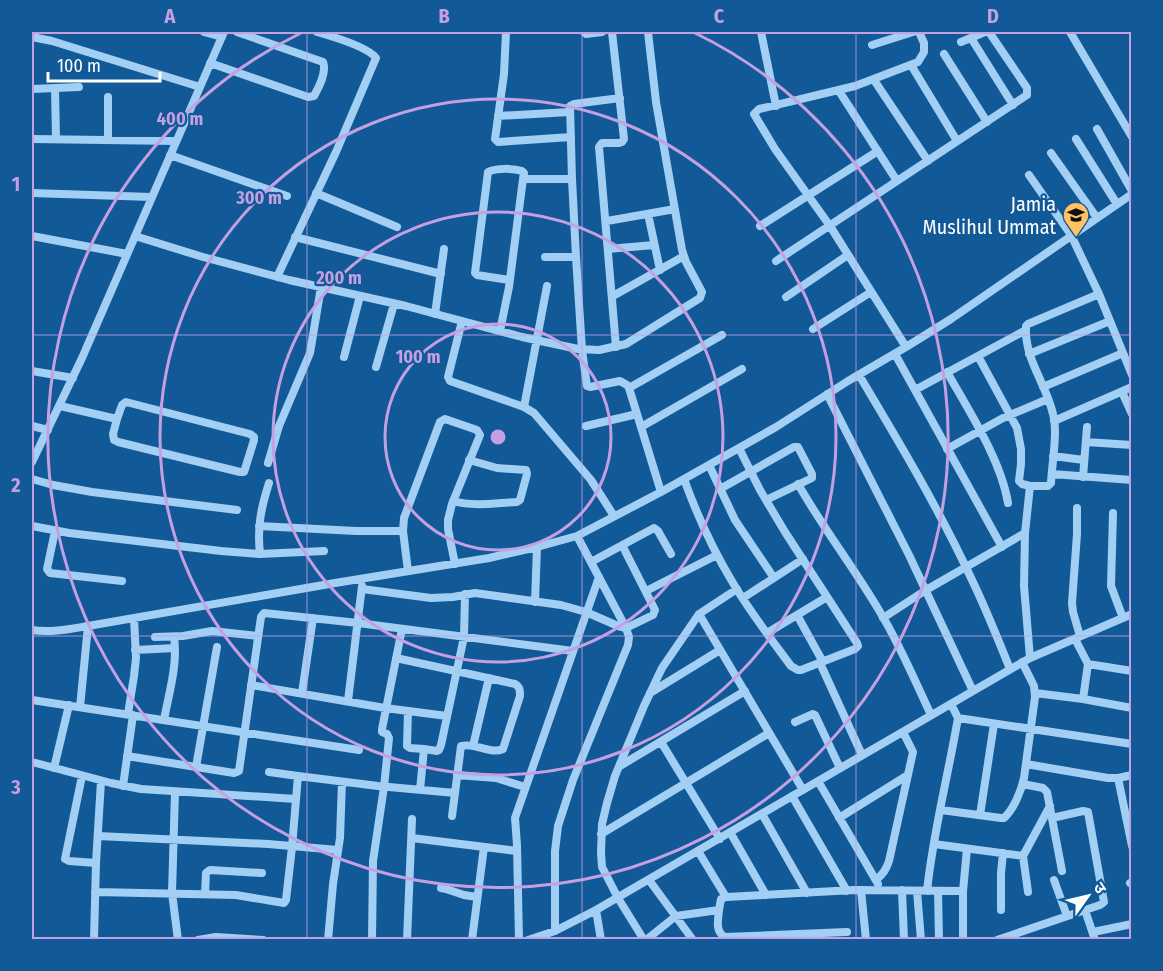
<svg xmlns="http://www.w3.org/2000/svg" width="1163" height="971" font-family="'Fira Sans Condensed','Noto Sans Devanagari',sans-serif">
	<style>
		.lines { fill: none; stroke-linecap: round; stroke-linejoin: round }
		.minor { stroke: #a2cff3; stroke-width: 8 }
		.grid { fill: none; stroke: #c4a0e2; stroke-width: 1.5; stroke-opacity: 0.55 }
		.ring { fill: none; stroke: #c4a0e2; stroke-width: 3 }
		.labels { text-anchor: middle; stroke-width: 4.5; stroke-linejoin: round; paint-order: stroke }
		.poi-label { font-size: 20px; fill: #fff; stroke: #115997; text-anchor: end }
		.centre { fill: #c4a0e2; stroke: #115997; stroke-width: 3 }
		.ring-label { font-size: 18px; text-anchor: middle; font-weight: bold; fill: #c4a0e2; stroke: #115997; stroke-width: 4.5; stroke-linejoin: round; paint-order: stroke }
		.neatline { fill: none; stroke: #c4a0e2; stroke-width: 2 }
		.grid-label { font-size: 20px; text-anchor: middle; font-weight: bold; fill: #c4a0e2 }
	</style>
	<rect width="100%" height="100%" fill="#115997"/>
	<g class="lines">
		<path class="minor" d="M204,32l18,5
			M506,32l-2,42 -9,65 3,3 73,-5
			M584,32l2,2 16,-2
			M612,32l12,107 -2,3 -3,1h-17l-3,4 17,200
			M761,32l15,74
			M1070,32l62,105
			M32,37l20,4 148,46
			M971,38l42,67
			M961,42l24,-10
			M872,45l41,-13
			M944,54l43,68
			M210,63l98,34 6,-1c5,-9 13,-24 9,-34l-86,-30
			M911,65l46,76
			M874,80l54,81
			M55,88l1,51
			M32,89l47,-2
			M839,91l58,90
			M108,97v43
			M620,98l-46,6 -4,2 2,73 4,78 6,93 5,36 3,1 30,-6 7,4 2,3 32,104
			M498,116l72,-4
			M1097,129l35,62
			M32,139l144,2
			M1076,139l41,65
			M1051,153l46,65
			M170,155l117,41
			M1029,175l42,60 28,59 33,81
			M32,193l119,4
			M316,193l81,34
			M648,214l12,56
			M607,221l68,-12
			M760,226l118,-75
			M32,236l95,18
			M135,236l68,21 86,23 117,26 116,31 56,12 21,1 27,-6 74,-46 2,-6 -16,-30 -4,-12 -26,-148 -8,-70
			M295,237l146,37
			M608,249l46,-4
			M545,257h31
			M776,261l251,-166v-7l-38,-56
			M277,277l59,-125 40,-94c-8,-11 -45,-22 -59,-26
			M509,280l-32,-5 -2,-2 13,-101c8,-4 25,-4 34,-1l2,2 -1,6h49
			M613,296l71,-40
			M786,297l62,-42
			M435,314l9,-65
			M462,321l-14,56 2,4 74,26 10,6 57,67 23,36
			M813,329l58,-37
			M500,331l9,-44 14,-108
			M906,347l-76,-121 -55,-77 -21,-35 5,-5 96,-23 63,-24 6,-10v-9l-5,-11
			M895,354l107,193
			M1029,354l81,-33
			M978,356l39,72 4,21v15l-2,17 3,3 8,2
			M344,357l16,-61
			M376,367l18,-63
			M32,371l41,7
			M947,372c22,39 54,88 61,131
			M859,375c40,67 80,134 113,205 14,29 26,59 38,89
			M1043,387l80,-34
			M629,388l93,-53
			M915,390l111,-60
			M1122,392l10,22
			M827,394l82,161 64,136
			M60,406l57,13 -4,15 1,6 4,2 122,30h4l1,-3 9,-29v-3l-4,-3 -124,-32 -4,3 -5,14
			M524,407l23,-121
			M1054,421l78,-34
			M32,426l16,4
			M586,426l51,-12
			M641,427l101,-58
			M1086,442l46,3
			M947,449l56,-31 45,-19
			M1053,456l31,4
			M32,462l50,-104 142,-326
			M268,463l11,-37 31,-73 11,-66
			M709,465l26,55 39,58
			M1052,474l80,6
			M1083,477l4,-50
			M32,479l21,6 39,7 145,18
			M684,479c13,36 29,71 49,104 17,29 38,56 58,83l7,4h3l54,-21 3,-3 -1,-3 -72,-111 -25,-42 -21,-42
			M798,484c25,44 56,84 82,128 20,33 35,69 51,103
			M720,489l74,-42h4l14,27v4l-46,22
			M453,501c22,6 42,2 64,1l3,-2 7,-26 -1,-4 -29,-2 -28,-8
			M1077,508v26l-5,69 1,9 7,24
			M1113,513l-2,73 12,32
			M32,526l37,7 152,18 39,3 64,-3
			M259,526l97,5h47
			M55,531l-8,38 3,4 72,8
			M260,554c-3,-27 1,-46 9,-71
			M591,562l63,-34 4,3 13,23
			M408,571l-5,-40 1,-13 36,-96 5,-3 32,11 3,5 -28,69 -4,16v9l7,35
			M362,589l69,9 22,-1 22,-4 86,12 25,7 32,14 8,2 27,-13 2,-5 -33,-65
			M646,591l71,-36
			M743,598l60,-39
			M535,602l2,-55
			M699,614l104,176
			M797,615l26,47
			M883,618l43,-28 99,-57
			M32,630c18,3 38,-1 56,-4l247,-43 154,-25 48,-11 40,-11 84,-44 115,-65 72,-46 58,-34 45,-28 181,-125
			M767,633l60,-36
			M155,637l28,-1 29,-5 46,5
			M1075,639l13,25 -5,35
			M135,650l40,-2
			M1030,658l-6,-72 1,-53 5,-47h18l3,-3c1,-20 7,-51 2,-69 -7,-31 -29,-55 -27,-88l2,-2 71,-30
			M820,663l42,92
			M1088,664l44,7
			M251,685l134,23 62,8
			M302,693l11,-75
			M650,693l70,-43
			M1035,693l48,6 49,9
			M32,700l327,50
			M348,701l14,-115
			M80,707l8,-81
			M408,711l-1,35 3,2 14,1
			M128,714l6,-38 2,-18 -2,-40
			M958,718l174,26
			M164,720c5,-28 14,-55 10,-83
			M795,722l18,-8 2,1 25,53
			M661,742l59,97
			M473,746l16,-68
			M127,756l107,17 5,-2 22,-154 3,-4 94,10 215,28
			M32,762l79,21 30,6 155,10
			M1026,764l82,14h10l14,-3
			M620,766l125,-75
			M196,767l21,-120
			M54,768l15,-63
			M269,772l29,4
			M457,775l39,3 29,9
			M82,776l-17,83 4,2 27,2
			M1118,778l14,68
			M818,781l60,103
			M1023,784l20,4 4,4 15,79
			M123,786l10,-71
			M420,790l4,-41 13,2 2,-1 2,-5 23,-108 1,-43
			M175,792l-3,101 6,47
			M792,796l55,95
			M941,810l60,8h3c10,-9 17,-27 20,-40l11,-81 -1,-11 -12,-24
			M762,814l45,79
			M980,815l14,-91
			M452,816l3,-23
			M839,818l69,-43
			M730,832l36,63
			M601,834l168,-101
			M98,836l170,8 70,6
			M412,838l105,13
			M934,844l89,12 27,-50
			M698,851l28,46
			M1023,856l5,36
			M649,880l44,60
			M876,880c7,-6 10,-10 13,-19l24,-109 -10,-20
			M1054,880l13,36
			M1130,883l2,-1
			M441,888l5,1 18,6 13,2
			M861,890l5,50
			M902,890l2,50
			M917,891l4,49
			M927,891c6,-58 21,-115 31,-173l-7,-14
			M938,891l1,49
			M95,892l141,3 48,8 2,-3 6,-53 6,-71 80,10 77,7 6,-47c14,-4 29,9 42,3l17,-53c0,-6 0,-9 -5,-12l-119,-26
			M205,894l1,-21 4,-3 52,3
			M596,910l5,30
			M719,910c-1,10 -4,22 6,27l122,-5
			M1001,910v-37l2,-20
			M1085,910l10,30
			M555,931v-80l3,-25 15,-46 55,-135 1,-8 -3,-9 -49,-92
			M1093,932l39,-8
			M94,940l2,-77 5,-82
			M198,940l18,-3 47,3
			M328,940l5,-56 7,-46 2,-56
			M372,940l1,-79 11,-74 5,-49 -2,-4 -5,-2v-3l20,-100
			M407,940l5,-121
			M472,940l12,-93
			M519,940l-2,-95 -2,-27 84,-241
			M528,940l27,-9 41,-21 434,-252 102,-44
			M644,940l-26,-42 -16,-31 -1,-14 1,-29 5,-21 8,-27 29,-70 18,-38 37,-54 38,-25
			M646,940l30,-24 43,-6 2,-11 5,-2 128,-7 109,1
			M963,940v-49l4,-42
			M997,940l103,-35 4,-3 -16,-90 -5,-1 -31,7"/>
	</g>
	<path class="grid" d="M307,32v908M582,32v908M856,32v908M32,335h1100M32,636h1100"/>
	<g class="ring">
		<circle cx="498" cy="437" r="113"/>
		<circle cx="498" cy="437" r="225"/>
		<circle cx="498" cy="437" r="338"/>
		<path d="M695 33A450 450 0 1 1 301 33"/>
	</g>
	<defs>
		<g id="school-pin" transform="scale(1.35)"><path d="M0 17L-7.5 6A9.5 9.5 0 1 1 7.5 6Z" fill="#ffc264" stroke="#115997"/><path d="M0-5L7-2L0 1L-7-2ZM-4 1L0 2.5L4 1V4Q0 6-4 4Z" fill="#111"/></g>
	</defs>
	<g fill-rule="evenodd">
		<use href="#school-pin" x="1076" y="215"/>
	</g>
	<g class="labels">
		<g class="poi-label">
			<text x="1056" y="211">Jamia<tspan x="1056" dy="23">Muslihul Ummat</tspan></text>
		</g>
	</g>
	<circle cx="498" cy="437" r="9" class="centre"/>
	<g class="ring-label">
		<text x="180" y="125">400 m</text>
		<text x="259" y="204">300 m</text>
		<text x="339" y="284">200 m</text>
		<text x="418" y="363">100 m</text>
	</g>
	<rect width="1163" height="971" fill="none" stroke="#115997" stroke-width="66"/>
	<g transform="translate(1088 896) rotate(56)" stroke="#115997" stroke-width="4.5" paint-order="stroke">
	<path d="M0-4.5L10 22L0 15L-10 22Z" fill="#ffffff"/>
	<text y="-9" font-size="16" font-weight="bold" text-anchor="middle" fill="#ffffff">उ</text>
	</g>
	<path d="M48 72v9h112v-9" fill="none" stroke="#ffffff" stroke-width="3"/>
	<text x="57" y="72" font-size="18" fill="#ffffff" stroke="#115997" stroke-width="4.5" paint-order="stroke">100 m</text>
	<rect x="33" y="33" width="1097" height="905" class="neatline"/>
	<g class="grid-label">
		<text x="170" y="23">A</text>
		<text x="444" y="23">B</text>
		<text x="719" y="23">C</text>
		<text x="993" y="23">D</text>
		<text x="16" y="191">1</text>
		<text x="16" y="492">2</text>
		<text x="16" y="794">3</text>
	</g>
</svg>
